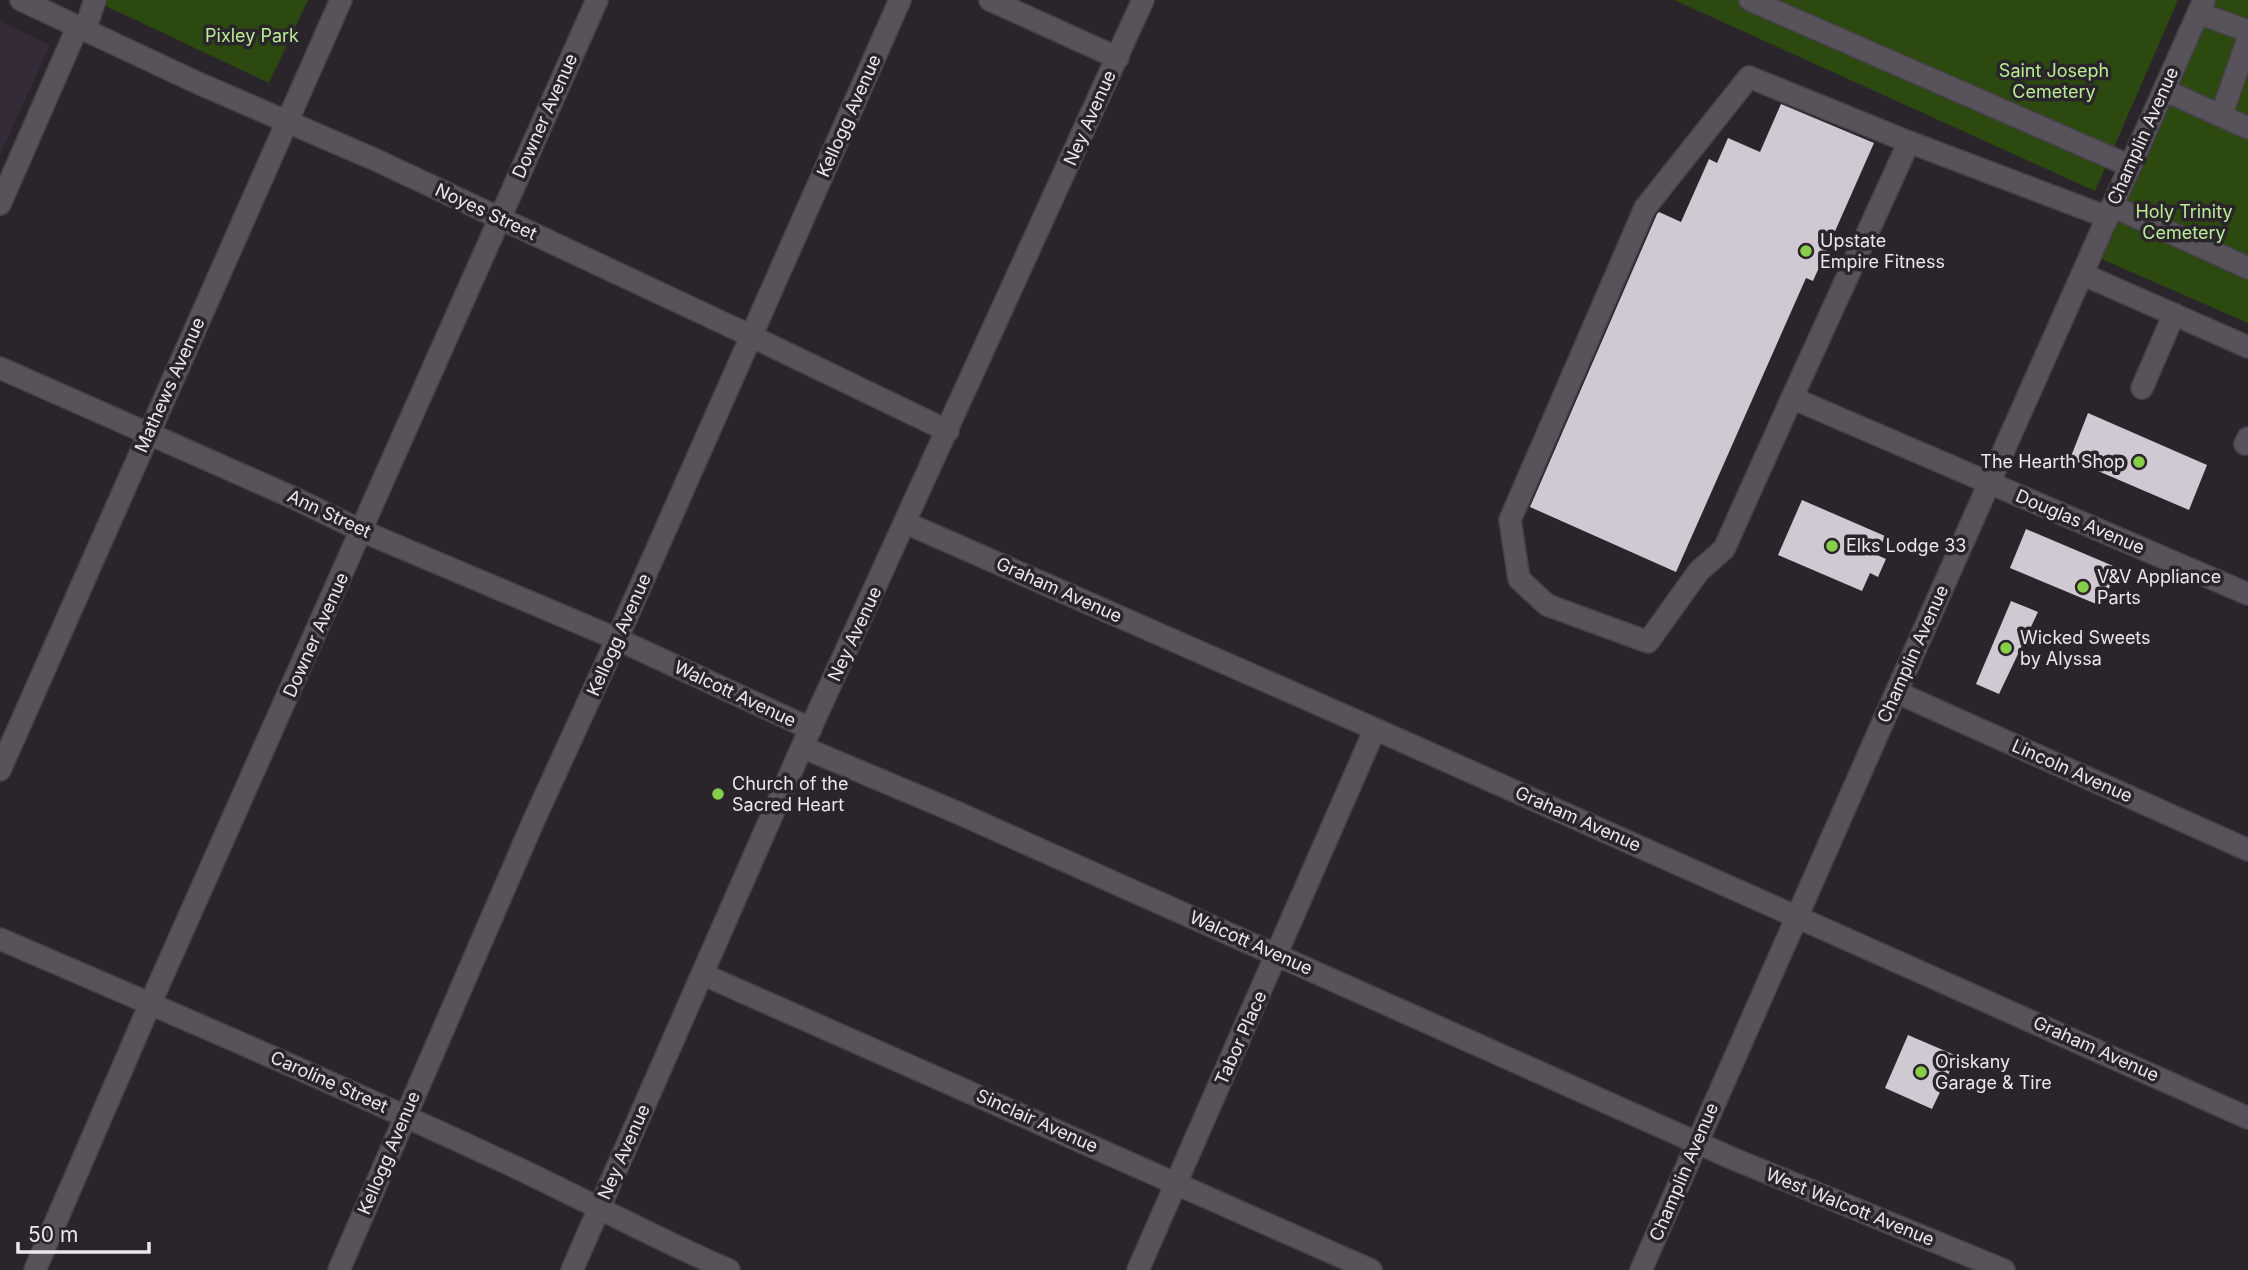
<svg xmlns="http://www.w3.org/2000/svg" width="2248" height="1270" font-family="Inter,sans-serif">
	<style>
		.built { fill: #352b38 }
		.green { fill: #2c4910 }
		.building { fill: #d0c8d2 }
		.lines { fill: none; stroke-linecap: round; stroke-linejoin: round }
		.minor-casing { stroke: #464148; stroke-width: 24 }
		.minor { stroke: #58525b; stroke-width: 21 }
		.poi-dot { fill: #88cf49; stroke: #2a242b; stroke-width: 2.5 }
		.labels { text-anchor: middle; stroke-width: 7; stroke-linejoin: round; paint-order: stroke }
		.park-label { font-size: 18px; fill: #baed93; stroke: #2a242b }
		.street-label { font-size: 18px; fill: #ebe7ec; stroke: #2a242b }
		.poi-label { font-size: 18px; fill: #ebe7ec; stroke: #2a242b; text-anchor: start }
	</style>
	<rect width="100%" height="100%" fill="#2a242b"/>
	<path class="built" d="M0,21l50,24 -50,110z"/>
	<path class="green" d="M93,0h215l-39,83z
		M1674,0h504l-83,191z
		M2212,0h36v323l-149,-65z"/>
	<path class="building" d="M1781,104l93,39 -61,138 -7,-3 -130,294 -146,-65 127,-293 2,-2 22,10 28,-63 8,4 11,-25 32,14z
		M2088,413l119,52 -18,45 -119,-51z
		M1802,500l83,36 -8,19 9,4 -8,18 -8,-4 -8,18 -84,-36z
		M2026,529l92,39 -17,38 -91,-38z
		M2011,601l27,11 -39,82 -23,-10z
		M1908,1035l49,21 -25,53 -47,-21z"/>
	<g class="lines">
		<g class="minor-casing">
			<path id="minor" d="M21,0l179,84 176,76 375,176 197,95
				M990,0l128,58
				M1750,0l380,166
				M2198,13l50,18
				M85,30l10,-30
				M2164,90l84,38
				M2221,116l27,-77
				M0,204l78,-178
				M2112,206l136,62
				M2107,217l-198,-75 -117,256 456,196
				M2082,274l166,73
				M0,368l294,130 68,33 255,108 194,90
				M2142,388l32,-74
				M1792,398l-68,151 -25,22 -51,71 -101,-37 -28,-26 -9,-59 135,-312 104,-131 160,65
				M2245,444l3,-6
				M906,523l469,206 873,389
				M1896,692l352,158
				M802,747l154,65 773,345 275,113
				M0,770l341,-770
				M0,939c167,72 335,144 500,221 77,35 151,77 229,110
				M702,974l669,296
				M35,1270l115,-266 447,-1004
				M339,1270l195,-450 83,-181 283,-639
				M572,1270l230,-523 341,-747
				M1138,1270l237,-541
				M1641,1270c186,-424 375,-847 563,-1270"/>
		</g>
		<use href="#minor" class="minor"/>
	</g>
	<g class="poi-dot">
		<circle cx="1806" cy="251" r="7"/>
		<circle cx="2139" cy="462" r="7"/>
		<circle cx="1832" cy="546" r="7"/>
		<circle cx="2083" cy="587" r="7"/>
		<circle cx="2006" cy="648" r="7"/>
		<circle cx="718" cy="794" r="7"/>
		<circle cx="1921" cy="1072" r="7"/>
	</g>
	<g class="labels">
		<g class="park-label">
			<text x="252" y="42">Pixley Park</text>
			<text x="2054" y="77">Saint Joseph<tspan x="2054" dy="21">Cemetery</tspan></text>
			<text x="2184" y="218">Holy Trinity<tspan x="2184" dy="21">Cemetery</tspan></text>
		</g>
		<g class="street-label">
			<text transform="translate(545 116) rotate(-66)" y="6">Downer Avenue</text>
			<text transform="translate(849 116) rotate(-66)" y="6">Kellogg Avenue</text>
			<text transform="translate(1090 118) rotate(-66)" y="6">Ney Avenue</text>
			<text transform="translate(2143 136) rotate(-66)" y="6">Champlin Avenue</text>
			<text transform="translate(486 212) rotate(25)" y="6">Noyes Street</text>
			<text transform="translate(170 385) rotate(-66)" y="6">Mathews Avenue</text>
			<text transform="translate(329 514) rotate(25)" y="6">Ann Street</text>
			<text transform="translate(2080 522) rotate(23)" y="6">Douglas Avenue</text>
			<text transform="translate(1059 590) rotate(24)" y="6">Graham Avenue</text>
			<text transform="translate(855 634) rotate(-65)" y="6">Ney Avenue</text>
			<text transform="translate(316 635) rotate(-66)" y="6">Downer Avenue</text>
			<text transform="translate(619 635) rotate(-66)" y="6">Kellogg Avenue</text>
			<text transform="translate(1913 654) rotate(-66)" y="6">Champlin Avenue</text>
			<text transform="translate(735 694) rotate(25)" y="6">Walcott Avenue</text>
			<text transform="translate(2072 771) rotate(24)" y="6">Lincoln Avenue</text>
			<text transform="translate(1578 819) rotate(24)" y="6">Graham Avenue</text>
			<text transform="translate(1251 943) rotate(24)" y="6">Walcott Avenue</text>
			<text transform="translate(1241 1038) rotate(-66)" y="6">Tabor Place</text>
			<text transform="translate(2096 1049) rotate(24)" y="6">Graham Avenue</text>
			<text transform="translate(329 1082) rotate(24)" y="6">Caroline Street</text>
			<text transform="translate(1037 1121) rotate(24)" y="6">Sinclair Avenue</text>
			<text transform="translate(624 1152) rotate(-66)" y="6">Ney Avenue</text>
			<text transform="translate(389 1153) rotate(-67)" y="6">Kellogg Avenue</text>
			<text transform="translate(1684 1172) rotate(-67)" y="6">Champlin Avenue</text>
			<text transform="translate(1850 1207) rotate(22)" y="6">West Walcott Avenue</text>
		</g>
		<g class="poi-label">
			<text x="1820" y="247">Upstate<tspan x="1820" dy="21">Empire Fitness</tspan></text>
			<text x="2125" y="468" text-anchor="end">The Hearth Shop</text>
			<text x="1846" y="552">Elks Lodge 33</text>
			<text x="2097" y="583">V&amp;V Appliance<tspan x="2097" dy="21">Parts</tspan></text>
			<text x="2020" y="644">Wicked Sweets<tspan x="2020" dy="21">by Alyssa</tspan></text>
			<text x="732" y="790">Church of the<tspan x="732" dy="21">Sacred Heart</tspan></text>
			<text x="1935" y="1068">Oriskany<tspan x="1935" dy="21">Garage &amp; Tire</tspan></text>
		</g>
	</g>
	<path d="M18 1242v10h131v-10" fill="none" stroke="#ebe7ec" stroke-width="3.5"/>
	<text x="28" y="1242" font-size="21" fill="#ebe7ec" stroke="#2a242b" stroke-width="5" paint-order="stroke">50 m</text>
</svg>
